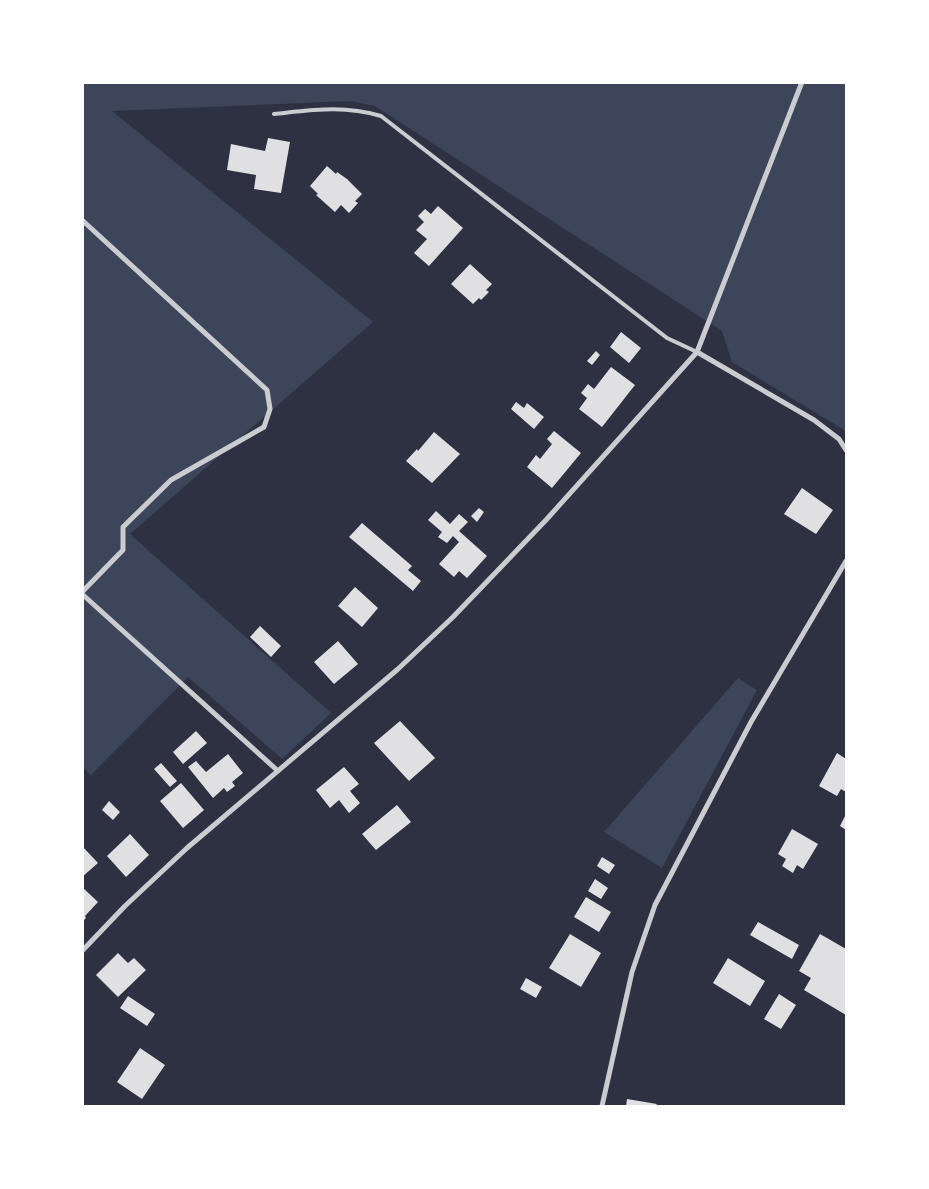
<svg xmlns="http://www.w3.org/2000/svg" width="929" height="1189" font-family="Roboto,sans-serif">
	<style>
		.green { fill: #3c4559 }
		.building { fill: #e0e0e3 }
		.lines { fill: none; stroke-linecap: round; stroke-linejoin: round }
		.service { stroke: #caccd0; stroke-width: 4 }
		.minor { stroke: #caccd0; stroke-width: 5 }
	</style>
	<rect width="100%" height="100%" fill="#2d3142"/>
	<path class="green" d="M83,83h763v350l-2,-3 -112,-68 -10,-31 -347,-225 -25,-5 -238,10 261,211 -243,212 201,179 -49,46 -94,-82 -97,98 -8,-7z
		M738,678l19,12 -95,178 -58,-36z"/>
	<path class="building" d="M268,138l22,4 -9,51 -27,-4 2,-14 -29,-5 4,-26 34,7z
		M327,166l9,8 1,-2 10,7 15,15 -7,7 3,2 -9,10 -8,-8 -6,7 -19,-17 2,-1 -8,-8z
		M438,206l25,22 -34,38 -15,-13 13,-14 -11,-9 8,-8 -6,-6 7,-7 6,5z
		M470,264l22,20 -6,6 3,2 -8,8 -2,-2 -6,6 -22,-20z
		M621,332l20,16 -12,15 -19,-16z
		M596,351l4,4 -8,10 -5,-4z
		M611,367l24,18 -33,42 -23,-18 8,-11 -6,-5 7,-9 6,5z
		M516,402l8,6 3,-5 17,14 -10,12 -23,-20z
		M554,431l27,22 -29,35 -25,-21 9,-12 4,4 12,-15 -5,-5z
		M434,432l26,22 -28,29 -26,-22 11,-12 1,2z
		M802,488l31,22 -17,24 -32,-20z
		M479,508l5,4 -7,10 -6,-6z
		M436,511l14,13 9,-10 9,8 -9,9 28,25 -20,22 -8,-7 -5,6 -15,-13 20,-22 -6,-6 -6,7 -9,-6 4,-5 -14,-12z
		M362,523l50,43 -4,4 13,11 -8,10 -64,-54z
		M355,587l23,21 -16,19 -24,-21z
		M260,626l21,20 -10,11 -21,-20z
		M338,641l20,23 -24,20 -20,-22z
		M400,721l35,37 -26,23 -35,-38z
		M196,731l11,12 -24,21 -10,-12z
		M837,753l9,6v33l-5,-3 -4,7 -18,-10z
		M228,754l15,19 -11,9 3,4 -8,6 -3,-4 -11,10 -25,-31 8,-6 10,11z
		M161,763l16,18 -7,6 -16,-18z
		M344,767l15,17 -9,7 10,12 -11,10 -10,-13 -9,8 -14,-18z
		M181,783l23,27 -21,18 -23,-27z
		M109,801l11,11 -7,8 -11,-10z
		M397,805l14,17 -35,28 -14,-16z
		M846,814v16l-6,-4z
		M792,829l26,15 -15,25 -6,-4 -4,8 -11,-7 4,-7 -8,-5z
		M130,834l19,21 -23,22 -19,-21z
		M82,846l16,17 -16,14z
		M602,857l13,8 -6,9 -12,-8z
		M595,879l13,9 -7,11 -13,-8z
		M82,887l16,15 -13,14 1,2 -4,4z
		M586,897l25,15 -12,20 -25,-15z
		M758,922l41,23 -7,14 -42,-24z
		M570,934l31,19 -20,34 -32,-19z
		M820,934l26,15v66l-42,-25 7,-12 -12,-7z
		M118,953l10,10 6,-5 12,12 -28,27 -22,-22z
		M728,958l37,23 -15,25 -37,-23z
		M526,978l16,9 -6,11 -16,-9z
		M779,994l17,11 -15,24 -17,-10z
		M128,996l27,18 -8,12 -27,-18z
		M140,1048l25,17 -23,34 -25,-17z
		M627,1099l30,5 -1,2h-30z"/>
	<g class="lines">
		<path class="service" d="M274,114c39,-4 69,-9 107,2l286,222 30,14"/>
		<path class="minor" d="M82,220l185,170 3,19 -6,18 -93,53 -48,47v23l-41,42
			M697,352l117,68 25,19 7,11
			M82,594l196,177
			M82,951l43,-45 62,-58 211,-179 55,-52 93,-97 151,-168 105,-270
			M602,1106l30,-134 23,-67 96,-183 95,-161"/>
	</g>
	<rect width="929" height="1189" fill="none" stroke="#ffffff" stroke-width="168"/>
</svg>
